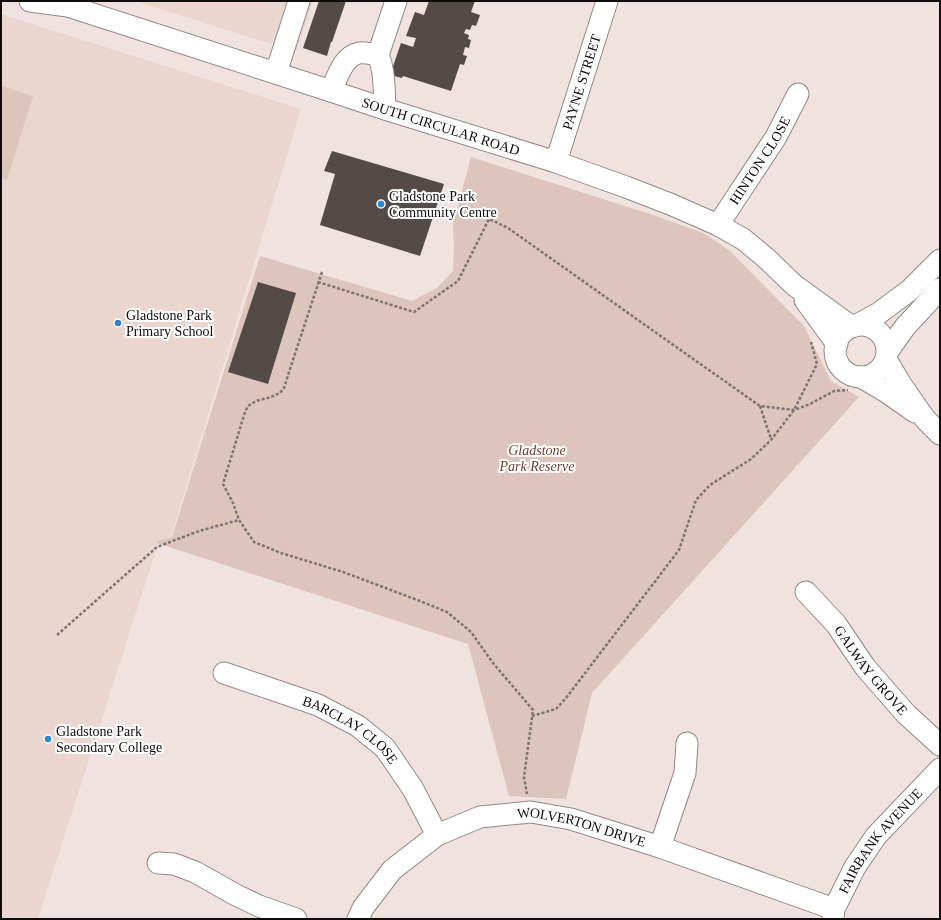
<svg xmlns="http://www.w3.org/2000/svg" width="941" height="920" font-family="Georgia,serif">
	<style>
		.built { fill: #ebd6cf }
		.green { fill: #ddc4bc }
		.building { fill: #544a47 }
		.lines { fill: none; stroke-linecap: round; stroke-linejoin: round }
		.minor-casing { stroke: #938884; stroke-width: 23 }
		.path { stroke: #7c7472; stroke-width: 2.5; stroke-dasharray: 3 2; stroke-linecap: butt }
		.minor { stroke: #fff; stroke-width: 21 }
		.poi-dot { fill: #2d84d2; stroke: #fff; stroke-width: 1.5 }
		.labels { text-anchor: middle; stroke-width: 4; stroke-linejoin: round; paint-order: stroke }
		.street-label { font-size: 14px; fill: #100c0b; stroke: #fff }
		.poi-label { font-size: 14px; fill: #100c0b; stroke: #fff; text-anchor: start }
		.park-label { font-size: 14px; font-style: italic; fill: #733f2d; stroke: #fff }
	</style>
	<rect width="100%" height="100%" fill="#f0e3df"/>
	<path class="built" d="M135,1h178l-17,51z
		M1,14l300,95 -130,428 -14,4v6l-119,372h-37z"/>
	<path class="green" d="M1,86l32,10 -26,84 -6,-2z
		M471,157l185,59 47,17 26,17 75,76 27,55 28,16 -267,296 -26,106 -57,-3 -41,-152 -311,-101v-2l15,-4 88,-281 152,45 25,-13 16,-17 1,-19 -1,-28z"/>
	<path class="building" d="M319,1h27l-14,41h-1l-4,14 -24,-8z
		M429,1h46l-4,11 9,3 -4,11 -4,-1 -2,5 -4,-1 -2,4 5,2 -1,4 3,1 -2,8 -4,-1 -2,8 4,1 -3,9 -4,-1 -9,27 -48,-15 -1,2 -12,-3 11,-32 12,4 3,-9 -10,-2 9,-24 9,3z
		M332,151l112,33 -24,72 -100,-31 15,-51 -11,-3z
		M258,282l38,11 -28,91 -40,-12z"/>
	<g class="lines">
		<g class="minor-casing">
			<g id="minor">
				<path d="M30,1l38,5"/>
				<path id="s1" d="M58,1l10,5 263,85 54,18 171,53 70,25 44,17 48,21 25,14 23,19 28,27 58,42"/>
				<path d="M378,55l18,-54"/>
				<path d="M276,73l23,-72"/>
				<path d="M331,91c6,-13 12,-35 28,-38 6,-1 13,1 19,2 7,16 6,36 7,54"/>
				<path id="s2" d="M556,162l51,-161"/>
				<path id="s3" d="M718,225l58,-88 22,-43"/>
				<path d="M805,300l32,44"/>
				<circle cx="861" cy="351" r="26"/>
				<path d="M855,326l24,-13 31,-23 30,-30"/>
				<path d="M888,351l17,-24 35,-38"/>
				<path d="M886,359l14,24 25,36 15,15"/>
				<path d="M861,377l24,14 30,21"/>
				<path id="s4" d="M806,592l30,32 29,43 41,47 34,31"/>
				<path id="s5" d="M224,673l94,32 40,21 27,22 28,41 24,46"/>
				<path d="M660,847l25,-74 2,-30"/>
				<path d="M158,863l16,1 21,8 41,23 23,11 37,13"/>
				<path id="s6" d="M358,919l5,-11 29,-38 45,-35 43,-18 51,-5 40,7 89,28 174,62"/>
				<path id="s7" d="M833,919l1,-10 21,-42 21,-31 64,-67"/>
			</g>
		</g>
		<path class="path" d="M322,272l-32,97 -6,19 -4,5 -9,4 -15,4 -8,5 -3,6 -22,72 10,19 6,17 15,22 27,11 62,19 77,29 27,11 24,20 22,31 40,47 -9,67 3,17
			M318,282l96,30 44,-31 31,-62 19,9 147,104 105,74 34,4 16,-6 24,-13 14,-1
			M760,406l11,33
			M57,635l100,-88 42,-16 40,-11
			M532,716l24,-7 10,-11 113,-148 17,-50 14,-15 41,-26 20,-19 23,-30 23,-46 -6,-22"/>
		<use href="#minor" class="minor"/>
	</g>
	<g class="poi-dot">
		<circle cx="381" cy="204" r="4"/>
		<circle cx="118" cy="323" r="4"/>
		<circle cx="48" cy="739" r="4"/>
	</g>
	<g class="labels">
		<g class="street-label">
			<text dy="5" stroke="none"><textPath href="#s2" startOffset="84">PAYNE STREET</textPath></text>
			<text dy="5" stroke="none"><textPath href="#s1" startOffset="403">SOUTH CIRCULAR ROAD</textPath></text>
			<text dy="5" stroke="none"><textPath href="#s3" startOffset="77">HINTON CLOSE</textPath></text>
			<text dy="5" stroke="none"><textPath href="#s4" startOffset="102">GALWAY GROVE</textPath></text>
			<text dy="5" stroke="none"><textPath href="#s5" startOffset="140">BARCLAY CLOSE</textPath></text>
			<text dy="5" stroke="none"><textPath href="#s6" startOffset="267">WOLVERTON DRIVE</textPath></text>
			<text dy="5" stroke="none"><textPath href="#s7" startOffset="93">FAIRBANK AVENUE</textPath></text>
		</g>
		<g class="poi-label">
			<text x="389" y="201">Gladstone Park<tspan x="389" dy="16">Community Centre</tspan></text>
			<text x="126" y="320">Gladstone Park<tspan x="126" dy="16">Primary School</tspan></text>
			<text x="56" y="736">Gladstone Park<tspan x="56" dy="16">Secondary College</tspan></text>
		</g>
		<g class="park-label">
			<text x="537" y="455">Gladstone<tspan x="537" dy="16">Park Reserve</tspan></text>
		</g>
	</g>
	<rect width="941" height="920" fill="none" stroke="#100c0b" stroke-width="4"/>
</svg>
